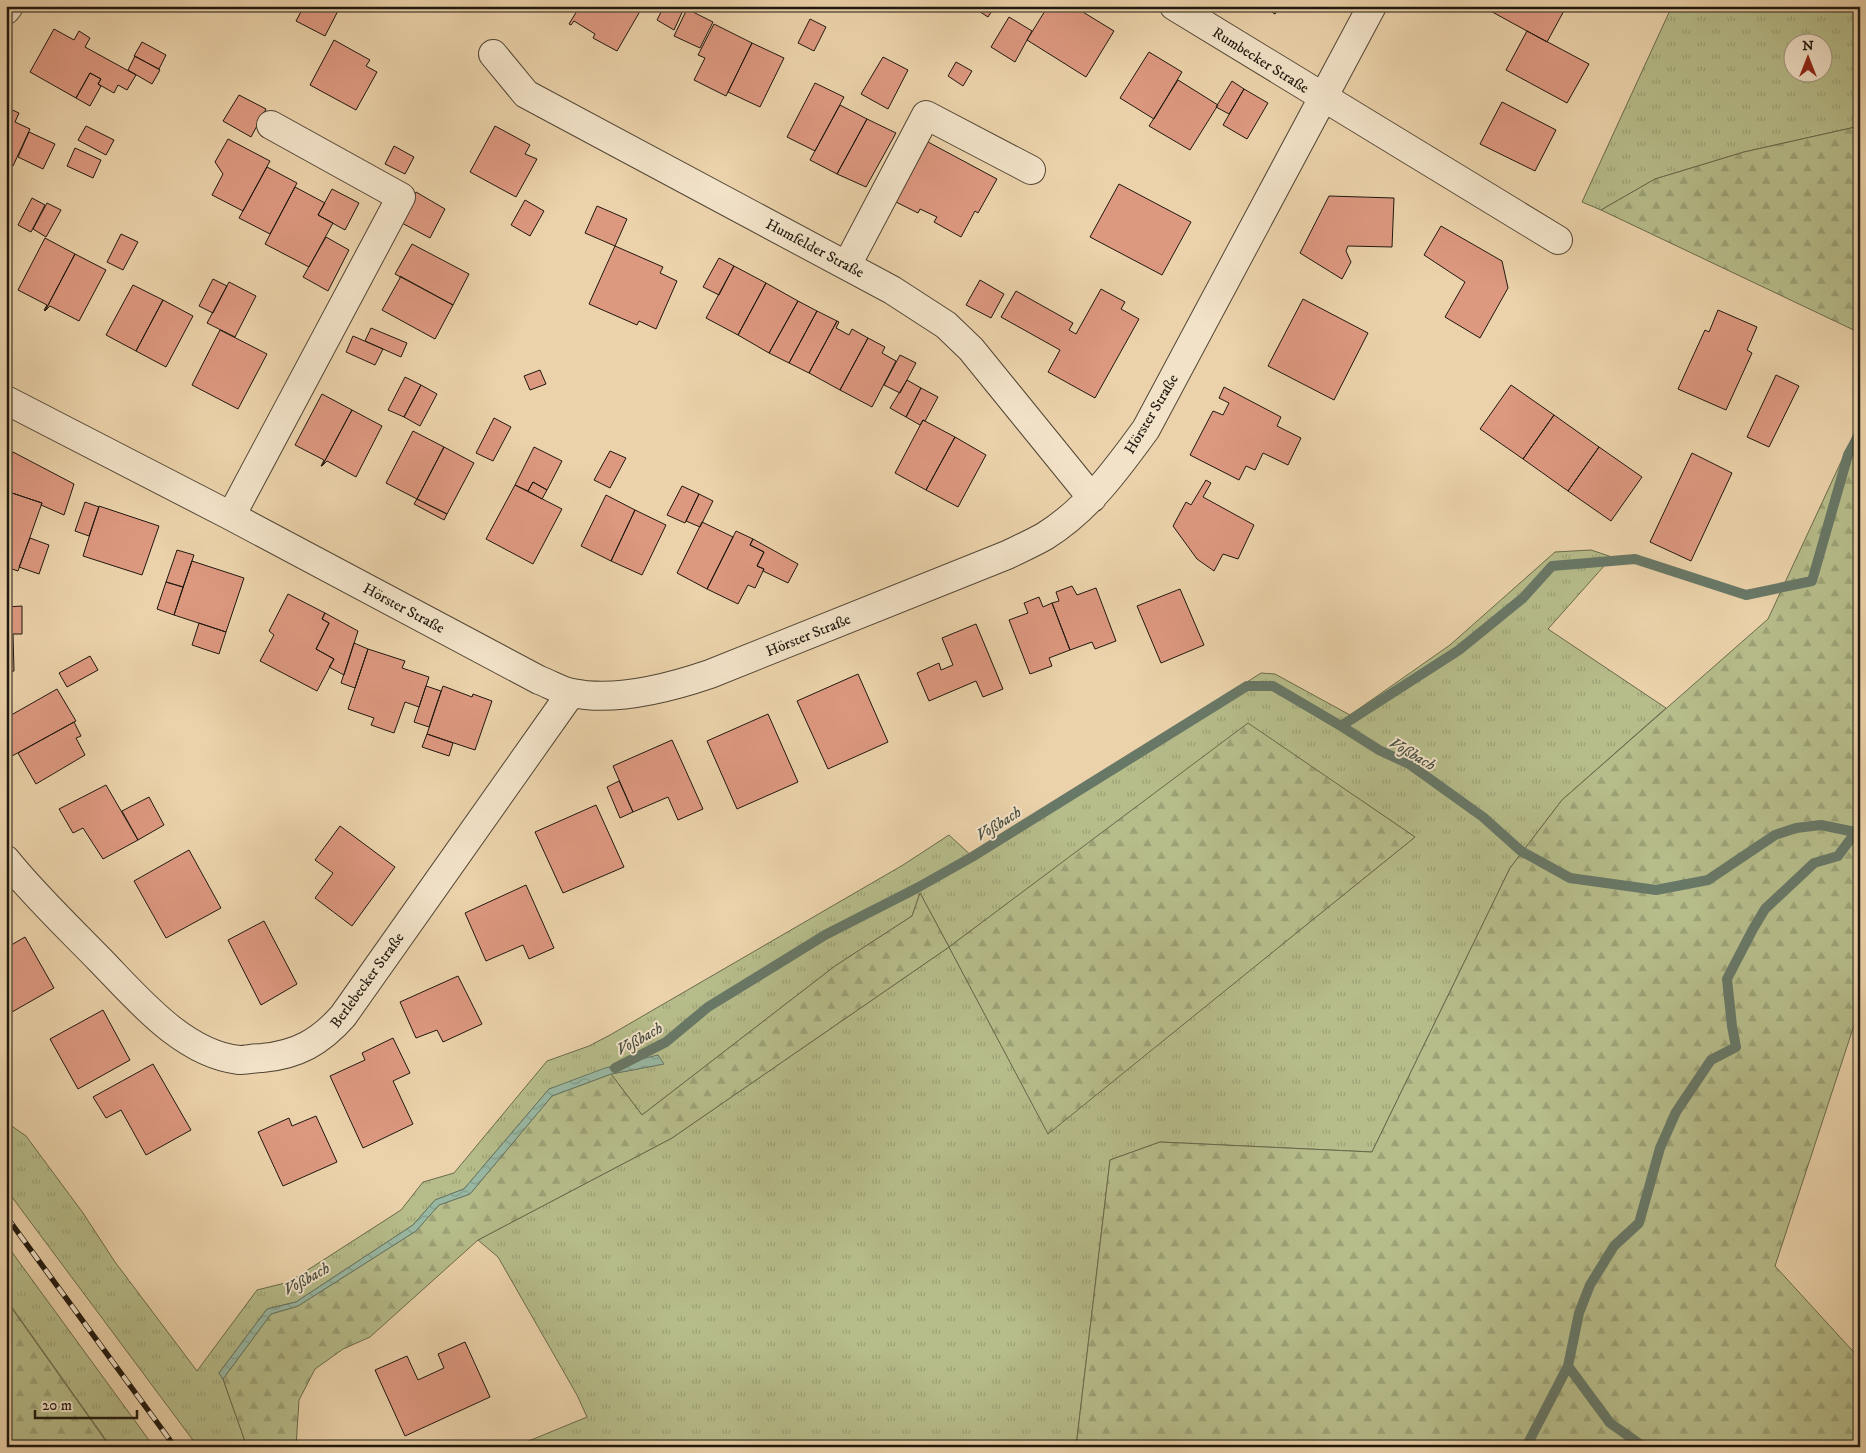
<svg xmlns="http://www.w3.org/2000/svg" width="1866" height="1453" font-family="'IM FELL DW Pica',serif">
	<style>
		.grass { fill: url(#grass-tufts); stroke: #6a6a4c; fill-rule: evenodd }
		.forest { fill: url(#forest-firs); stroke: #6a6a4c }
		.water { fill: url(#water-waves); stroke: #687867 }
		.lines { fill: none; stroke-linecap: round; stroke-linejoin: round }
		.stream { stroke: #687867; stroke-width: 10 }
		.building { fill: #dd9880; stroke: #1f180e }
		.minor-casing { stroke: #524635; stroke-width: 30 }
		.minor { stroke: #f2e2c8; stroke-width: 28 }
		.rail-casing { stroke: #1f180e; stroke-width: 5.5 }
		.rail { stroke: #f2e2c8; stroke-width: 4; stroke-dasharray: 11; stroke-linecap: butt }
		.labels { text-anchor: middle; stroke-width: 4; stroke-linejoin: round; paint-order: stroke }
		.street-label { font-size: 15px; fill: #1f180e; stroke: #f2e2c8 }
		.water-label { font-size: 16px; font-style: italic; fill: #4a5042; stroke: #f2e2c8 }
	</style>
	<defs>
		<pattern id="grass-tufts" width="24" height="20" patternUnits="userSpaceOnUse" patternTransform="scale(1.25)"><rect width="24" height="20" fill="#b6bc8a"/><path d="M3 7l-1-3M5 7V3M7 7l1-3M15 17l-1-3M17 17v-4M19 17l1-3" fill="none" stroke="#9ca176"/></pattern>
		<pattern id="forest-firs" width="22" height="20" patternUnits="userSpaceOnUse" patternTransform="scale(1.25)"><rect width="22" height="20" fill="#b6bc8a"/><path d="M5 1l3.5 6h-7zM16 11l3.5 6h-7z" fill="#9ca176"/></pattern>
		<pattern id="water-waves" width="16" height="10" patternUnits="userSpaceOnUse" patternTransform="scale(1.25)"><rect width="16" height="10" fill="#99b8a3"/><path d="M0 5q4-4 8 0t8 0" fill="none" stroke="#839d8b"/></pattern>
	</defs>
	<rect width="100%" height="100%" fill="#ebd2aa"/>
	<filter id="stains"><feTurbulence type="fractalNoise" baseFrequency=".004" numOctaves="4"/><feColorMatrix values="0 0 0 0 .2 0 0 0 0 .09 0 0 0 0 .02 0 0 0 .5 -.17"/></filter>
	<radialGradient id="worn" r=".72"><stop offset=".6" stop-color="#630" stop-opacity="0"/><stop offset="1" stop-color="#630" stop-opacity=".3"/></radialGradient>
	<path class="grass" d="M1672,6h188v120l-116,26 -89,27 -54,31 -19,-8zM1794,42h30v30h-30z
		M1591,550l21,7 -64,72 118,79 -104,92 -52,68 -138,284 -212,-10 -50,18 -34,287h-562l73,-30 -10,-22 -79,-138 -20,-17 194,-102 277,-191 -29,-54 -8,23 -77,50 -193,149 -31,-41 52,-10 -5,-9 -109,34 -85,100 -29,11 -22,25 -117,77 -29,7 -48,64 4,6 24,68h-49l-192,-258v-67l20,14 57,77 32,49 82,109 60,-81 32,-8 112,-72 22,-28 31,-9 93,-112 42,-15 21,-11 293,-170 46,-30 26,24 88,-59 198,-127 14,1 75,41 100,-70 105,-93zM1248,724l167,113 -367,296 -99,-186z
		M6,1244l148,203h-43l-105,-148z"/>
	<path class="forest" d="M1860,126v207l-259,-123 54,-31 89,-27z
		M1860,421v586l-85,259 85,93v88h-784l34,-287 50,-18 212,10 138,-284 52,-68 206,-181z
		M1248,723l167,114 -367,297 -99,-187 -277,191 -194,102 -108,97 -27,12 -28,20 -16,31 -3,47h-49l-24,-68 48,-65 27,-8 118,-75 23,-26 31,-11 82,-98 59,-22 31,41 193,-149 77,-50 8,-23 29,54z
		M6,1300l104,147h-104z"/>
	<path class="water" d="M658,1055l6,9 -53,10 -59,22 -82,98 -31,11 -23,26 -118,75 -27,8 -48,65 -4,-6 48,-64 29,-7 117,-77 22,-25 29,-11 85,-100 56,-21z"/>
	<g class="lines">
		<path class="stream" d="M1341,726l118,-76 64,-52 29,-32 83,-7 111,36 66,-14 36,-126 12,-22
			M615,1068l51,-26 42,-35 117,-72 92,-47 55,-31 275,-171h26l68,40 38,24 30,14 74,53 38,34 49,27 86,12 52,-10 67,-45 21,-7 25,-3 34,7
			M1526,1447l42,-81
			M1644,1447l-34,-24 -42,-57 11,-53 11,-28 24,-39 25,-23 21,-75 16,-36 35,-52 25,-13 -4,-21 -5,-47 26,-50 12,-20 49,-46 24,-7 20,-27"/>
	</g>
	<path class="building" d="M304,6l36,1 -15,29 -29,-15z
		M580,6h63l-26,45 -24,-13 2,-4 -21,-13 -3,4 -2,-1z
		M664,6h21l-11,24 -17,-10z
		M971,6h24l-7,11z
		M1048,6h25l41,25 -28,46 -59,-37z
		M1262,6h18l-5,8z
		M1486,6h78l2,1 -19,35 -62,-34z
		M687,9l26,13 -13,26 -26,-12z
		M1009,17l23,14 -17,31 -24,-15z
		M810,19l16,8 -12,24 -16,-8z
		M714,24l38,19 -26,53 -32,-16 11,-22 -7,-3z
		M54,29l20,11 5,-9 11,7 -5,9 51,28 -9,15 -9,-5 -4,8 -16,-9 3,-5 -11,-6 -14,25 -46,-26z
		M1527,31l62,33 -22,39 -61,-33z
		M334,40l36,20 -4,6 11,6 -21,38 -46,-25z
		M142,42l24,13 -7,14 -25,-13z
		M752,43l32,15 -24,49 -32,-15z
		M1149,52l33,20 -28,47 -34,-21z
		M135,56l25,14 -8,14 -24,-14z
		M883,57l25,13 -20,39 -27,-15z
		M956,62l16,9 -9,15 -15,-10z
		M90,73l11,6 -3,5 3,2 -11,20 -14,-8z
		M1178,80l40,25 -28,45 -41,-24z
		M1232,81l12,8 -15,25 -13,-7z
		M815,83l29,14 -29,54 -28,-14z
		M1244,89l24,14 -21,36 -24,-14z
		M239,95l27,14 -15,28 -28,-16z
		M1502,102l54,28 -21,41 -55,-27z
		M840,105l27,14 -30,55 -27,-14z
		M6,107l13,6 -4,9 15,7 -17,37 -7,-4z
		M867,119l29,14 -30,54 -29,-13z
		M86,126l28,14 -8,15 -28,-15z
		M495,126l35,19 -5,9 12,5 -21,38 -46,-25z
		M29,132l26,12 -12,25 -25,-12z
		M228,139l42,22 -27,50 -31,-16 11,-21 -8,-12z
		M928,142l69,37 -19,34 -3,-2 -14,26 -27,-15 3,-5 -17,-8 -2,4 -22,-11z
		M394,146l20,11 -9,17 -20,-10z
		M75,148l26,12 -8,18 -26,-12z
		M267,167l30,16 -27,51 -31,-16z
		M1119,184l72,38 -29,53 -72,-38z
		M295,187l30,16 -7,12 15,8 -24,44 -44,-23z
		M332,189l27,14 -14,27 -27,-15z
		M416,192l29,17 -15,29 -30,-16z
		M1329,196l65,2 -2,49 -44,-1 -2,5 5,11 -9,17 -42,-26z
		M32,198l13,7 -14,27 -13,-7z
		M525,200l19,11 -14,25 -19,-11z
		M47,203l14,7 -15,27 -13,-8z
		M597,206l30,13 -12,27 -30,-13z
		M1441,226l61,35 6,27 -28,50 -35,-21 20,-35 -41,-27z
		M121,234l17,8 -15,28 -16,-8z
		M326,237l23,13 -21,41 -25,-14z
		M45,238l30,16 -30,57 -1,-1 3,-5 -29,-15z
		M412,244l57,30 -16,31 -58,-31z
		M615,246l48,21 -3,6 17,8 -21,48 -17,-8 -2,4 -48,-21z
		M75,254l31,16 -27,51 -29,-15 -5,5z
		M719,258l15,8 -15,29 -16,-8z
		M734,266l32,17 -28,52 -32,-17z
		M400,276l53,29 -18,34 -53,-29 18,-32z
		M213,279l14,7 -14,27 -14,-7z
		M980,280l24,14 -13,24 -25,-13z
		M229,282l27,14 -21,41 -28,-14z
		M766,283l32,18 -29,52 -31,-18z
		M133,285l30,15 -27,51 -30,-16z
		M1101,289l24,13 -4,7 18,10 -44,79 -47,-26 12,-22 -59,-33 15,-26 57,32 -4,7 7,4z
		M1303,299l65,34 -34,67 -66,-34z
		M163,300l30,16 -27,51 -30,-16z
		M798,301l19,10 -28,52 -20,-10z
		M1718,310l39,17 -10,23 5,3 -26,57 -48,-21 27,-59 4,2z
		M817,311l20,10 -28,52 -20,-10z
		M837,321l2,1 -3,6 13,7 3,-6 16,9 -28,52 -31,-17z
		M371,328l36,15 -6,14 -36,-16z
		M220,330l47,24 -29,55 -46,-24z
		M353,336l30,13 -8,16 -29,-13z
		M868,338l17,9 -3,6 14,8 -24,46 -32,-17z
		M900,355l16,8 -16,30 -16,-8z
		M540,370l6,14 -16,6 -6,-14z
		M1776,375l23,11 -30,61 -22,-10z
		M405,377l16,8 -17,32 -16,-7z
		M907,380l14,8 -15,29 -16,-9z
		M421,385l16,9 -17,32 -16,-9z
		M1511,385l43,30 -31,44 -43,-30z
		M1224,387l57,30 -4,9 24,12 -13,27 -25,-12 -8,17 -9,-4 -7,14 -49,-25 23,-44 10,4 6,-12 -10,-5z
		M921,388l17,9 -13,24 -2,-1 -3,5 -14,-8z
		M322,394l30,16 -30,56h-1l3,-6 -29,-15z
		M352,410l30,16 -26,51 -29,-16 -5,5z
		M1554,415l45,32 -31,44 -45,-32z
		M494,418l17,9 -18,34 -17,-8z
		M923,420l32,17 -29,53 -31,-17z
		M413,431l31,16 -27,52 -31,-16z
		M955,437l31,18 -28,52 -32,-17z
		M444,447l30,16 -27,51 -30,-15z
		M534,447l28,14 -15,29 -14,-8 -5,9 -13,-6z
		M1599,447l43,30 -31,44 -43,-30z
		M610,451l16,7 -16,30 -16,-8z
		M13,452l61,32 -10,31 -23,-10 1,-2 -36,-12v-21z
		M1692,453l40,20 -41,88 -41,-19z
		M1206,480l5,3 -8,14 51,28 -16,34 -15,-5 -9,17 -17,-12 -24,-33 13,-24 5,3z
		M533,482l14,8 -5,9 -14,-8z
		M515,485l47,24 -29,55 -47,-25z
		M682,486l17,8 -14,29 -18,-8z
		M6,491l36,12 -24,68 -12,-4z
		M699,494l14,7 -13,26 -14,-6z
		M606,495l29,15 -24,51 -30,-15z
		M417,499l30,15 -3,6 -30,-16z
		M85,502l14,5 -10,29 -14,-5z
		M99,506l60,20 -17,49 -59,-19z
		M635,510l31,15 -24,50 -31,-14z
		M702,522l31,15 -26,52 -30,-16z
		M736,531l17,8 -3,6 14,7 -7,14 7,3 -9,19 -7,-3 -10,19 -31,-15z
		M30,538l19,7 -10,29 -20,-7z
		M753,539l45,25 -10,19 -25,-12 1,-2 -7,-3 7,-14 -14,-7z
		M177,550l17,5 -11,32 -17,-5z
		M192,561l52,17 -18,54 -52,-17z
		M166,582l17,5 -9,28 -17,-6z
		M1072,586l5,9 19,-7 20,53 -21,8 -3,-7 -22,8 -18,-47 7,-2 -3,-9z
		M1180,589l24,56 -43,18 -24,-57z
		M288,594l37,19 -3,6 7,4 -13,26 18,10 -17,32 -57,-30 14,-26 -5,-4z
		M1039,597l4,10 9,-4 18,47 -21,8 3,8 -22,8 -21,-54 19,-7 -4,-10z
		M22,606v28h-9l1,37 -8,1v-65z
		M325,613l33,18 -14,44 -15,-8 5,-8 -18,-10 13,-26 -7,-4z
		M199,623l27,9 -7,22 -27,-9z
		M976,624l27,65 -20,8 -7,-16 -47,20 -12,-28 22,-10 2,7 12,-5 -11,-27z
		M354,643l14,6 -13,39 -14,-5z
		M368,649l37,12 -3,7 27,9 -10,30 -14,-5 -11,31 -23,-8 3,-7 -26,-9z
		M90,656l8,14 -31,17 -8,-14z
		M858,674l30,68 -60,27 -31,-68z
		M426,686l15,5 -12,36 -15,-5z
		M443,686l29,11 1,-3 19,7 -17,49 -48,-16z
		M57,689l19,32 -64,35 -6,-10v-28z
		M768,714l30,68 -61,27 -30,-68z
		M74,722l7,14 -5,2 9,17 -49,29 -18,-31z
		M427,734l26,9 -4,13 -27,-9z
		M672,740l31,69 -25,11 -10,-23 -35,15 -20,-46z
		M619,781l14,31 -13,6 -13,-31z
		M106,785l32,55 -35,19 -20,-31 -10,5 -14,-24z
		M149,797l15,28 -26,15 -16,-29z
		M596,805l28,62 -61,26 -28,-61z
		M340,826l55,41 -43,59 -37,-28 18,-25 -18,-13z
		M189,850l32,58 -55,30 -32,-57z
		M526,885l28,63 -25,11 -6,-14 -37,16 -21,-48z
		M264,921l33,63 -36,21 -33,-65z
		M25,937l29,51 -42,24 -6,-9v-55z
		M458,976l24,48 -39,18 -6,-12 -21,8 -16,-36z
		M103,1010l27,50 -52,29 -28,-50z
		M393,1038l17,35 -17,8 20,43 -50,24 -33,-72 35,-16 -3,-7z
		M153,1064l38,66 -45,25 -25,-45 -15,8 -13,-21z
		M316,1116l21,46 -54,24 -25,-54 31,-14 3,8z
		M465,1342l25,55 -85,39 -30,-66 32,-14 11,24 26,-12 -6,-14z"/>
	<g class="lines">
		<g class="minor-casing">
			<path id="minor" d="M1174,6l384,234
				M6,10l3,-4
				M493,54l33,40 366,196 54,35 25,24 121,149
				M847,265l79,-150 105,55
				M6,400l225,116 308,164c11,4 22,11 33,13 43,9 97,-5 138,-19l297,-119c12,-6 26,-12 38,-19 43,-27 72,-67 101,-107l226,-423
				M231,516l170,-319 -130,-72
				M6,860c29,36 62,67 94,100 37,38 83,94 139,100 7,0 15,-2 23,-2 35,-3 58,-16 81,-42l228,-323"/>
		</g>
		<use href="#minor" class="minor"/>
		<g class="rail-casing">
			<path id="rail" d="M6,1216l169,231"/>
		</g>
		<use href="#rail" class="rail"/>
	</g>
	<g class="labels">
		<g class="street-label">
			<text transform="translate(1261 60) rotate(32)" y="5">Rumbecker Straße</text>
			<text transform="translate(815 248) rotate(28)" y="5">Humfelder Straße</text>
			<text transform="translate(1151 414) rotate(-59)" y="5">Hörster Straße</text>
			<text transform="translate(404 608) rotate(28)" y="5">Hörster Straße</text>
			<text transform="translate(808 635) rotate(-22)" y="5">Hörster Straße</text>
			<text transform="translate(367 980) rotate(-54)" y="5">Berlebecker Straße</text>
		</g>
		<g class="water-label">
			<text transform="translate(1413 753) rotate(30)" y="6">Voßbach</text>
			<text transform="translate(998 823) rotate(-32)" y="6">Voßbach</text>
			<text transform="translate(639 1038) rotate(-29)" y="6">Voßbach</text>
			<text transform="translate(306 1278) rotate(-29)" y="6">Voßbach</text>
		</g>
	</g>
	<rect width="1866" height="1453" fill="none" stroke="#ebd2aa" stroke-width="25"/>
	<rect x="8" y="8" width="1851" height="1438" fill="none" stroke="#1f180e" stroke-width="2.5"/>
	<rect x="12" y="12" width="1841" height="1428" fill="none" stroke="#1f180e"/>
	<g transform="translate(1808 58)"><circle r="24" fill="#f2e2c8" stroke="#9e917e"/>
	<path d="M0-4L9 19L0 12L-9 19Z" fill="#8f2418"/>
	<text y="-8" font-size="14" font-weight="bold" text-anchor="middle" fill="#1f180e">N</text>
	</g>
	<path d="M35 1410v8h102v-8" fill="none" stroke="#1f180e" stroke-width="2.5"/>
	<text x="42" y="1410" font-size="15" fill="#1f180e" stroke="#f2e2c8" stroke-width="4" paint-order="stroke">20 m</text>
	<rect width="100%" height="100%" filter="url(#stains)"/>
	<rect width="100%" height="100%" fill="url(#worn)"/>
</svg>
